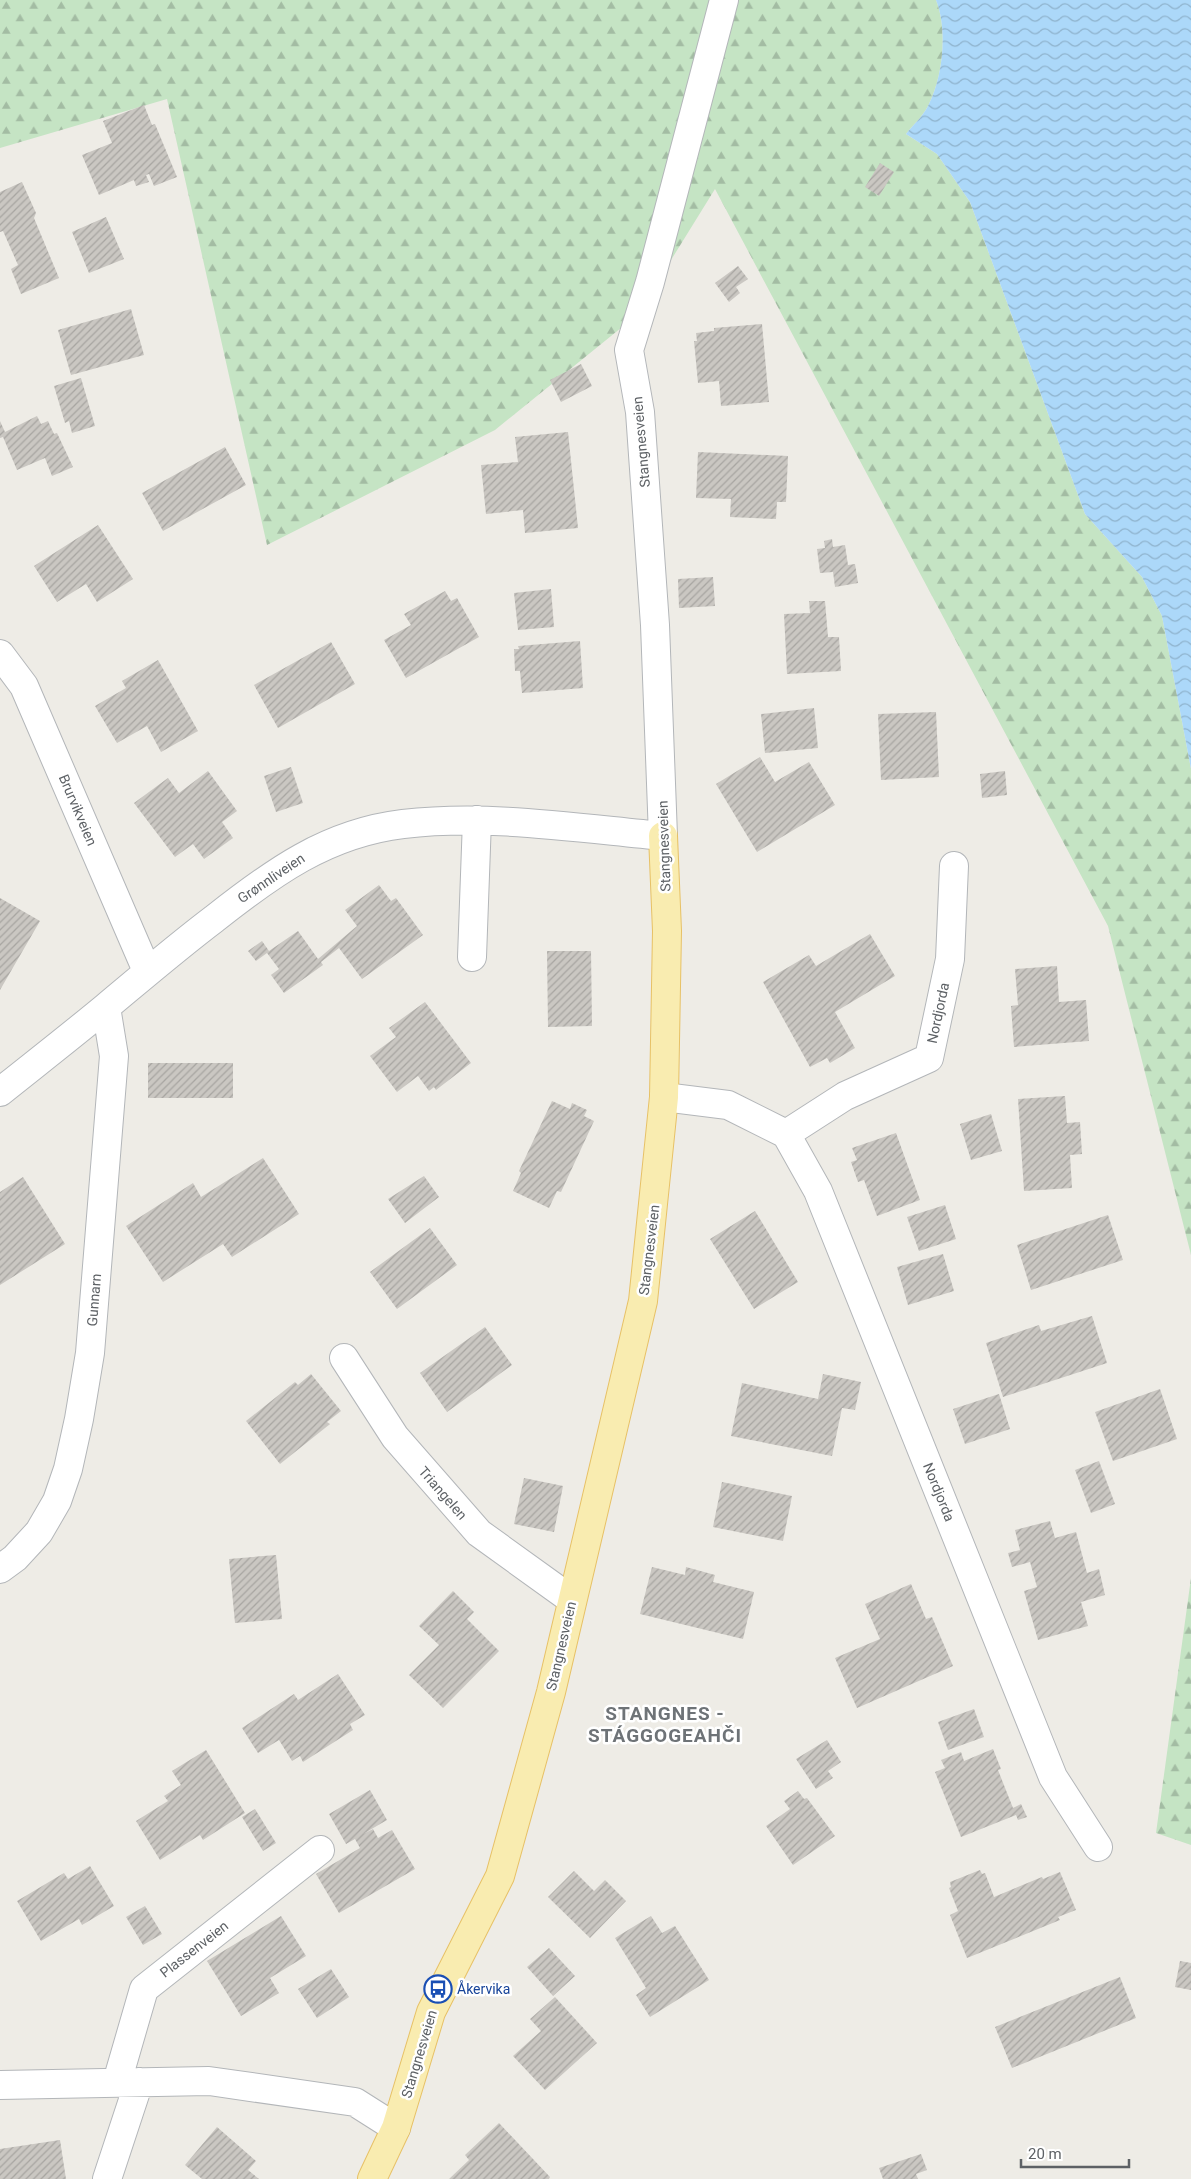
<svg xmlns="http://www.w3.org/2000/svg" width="1191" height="2179" font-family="Roboto,sans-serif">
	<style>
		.forest { fill: url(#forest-firs) }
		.water { fill: url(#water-waves) }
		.building { fill: url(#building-hatch) }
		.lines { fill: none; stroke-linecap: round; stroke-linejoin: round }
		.minor-casing { stroke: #b3b6b9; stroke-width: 30 }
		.major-casing { stroke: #e7c166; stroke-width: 30 }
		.minor { stroke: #fff; stroke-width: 28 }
		.major { stroke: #f9ecb0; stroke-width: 28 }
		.labels { text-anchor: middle; stroke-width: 5; stroke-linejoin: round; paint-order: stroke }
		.street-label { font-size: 14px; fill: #5d6165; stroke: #fff }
		.transit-label { font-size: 14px; fill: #164399; stroke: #fff; text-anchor: start }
		.district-label { font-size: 19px; font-weight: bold; letter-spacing: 1px; fill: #6e7377; stroke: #fff }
	</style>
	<defs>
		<pattern id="forest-firs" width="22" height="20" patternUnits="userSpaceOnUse" patternTransform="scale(1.25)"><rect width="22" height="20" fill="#c5e4c4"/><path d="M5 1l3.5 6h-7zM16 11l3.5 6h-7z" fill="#a3bca3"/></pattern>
		<pattern id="water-waves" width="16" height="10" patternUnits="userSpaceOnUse" patternTransform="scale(1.25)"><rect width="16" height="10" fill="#acd8f9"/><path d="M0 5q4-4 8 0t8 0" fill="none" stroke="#8fb3cd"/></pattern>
		<pattern id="building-hatch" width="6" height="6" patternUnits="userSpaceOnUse" patternTransform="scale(1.25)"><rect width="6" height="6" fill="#cac7c2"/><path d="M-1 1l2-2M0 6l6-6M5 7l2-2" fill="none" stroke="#a7a5a1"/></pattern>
	</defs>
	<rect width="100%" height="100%" fill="#eeece6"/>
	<path class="forest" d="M0,0h936c12,30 7,77 -8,106 -5,10 -15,19 -22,28l31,20 33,48 115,312 57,63 20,39 29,153v486l-83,-329 -393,-737 -78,126 -142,115 -228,115 -100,-446 -167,49z
		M1191,1578v267l-35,-12z"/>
	<path class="water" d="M936,0h255v769l-29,-153 -20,-39 -57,-63 -115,-312 -33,-48 -31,-20c7,-9 17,-18 22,-28 15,-29 20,-76 8,-106z"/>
	<path class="building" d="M144,105l8,20 3,-1 22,53 -23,9 -5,-12 -3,1 3,7 -13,4 -2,-6 -35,15 -17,-40 30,-12 -9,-22z
		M880,163l14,9 -15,24 -14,-9z
		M22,182l14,31 -2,5 25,60 -38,16 -10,-25 7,-4 -15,-34 -3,1v-40z
		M106,217l18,42 -35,14 -17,-41z
		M738,266l10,13 -12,8 4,6 -11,9 -14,-19z
		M131,309l13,46 -73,20 -13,-45z
		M762,324l7,78 -48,4 -2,-25 -21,2 -4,-42h3l-1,-8 18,-2v-3z
		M581,364l11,22 -31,16 -11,-22z
		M81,378l14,48 -23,7 -3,-12 -4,2 -11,-37z
		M37,416l4,8 7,-3 6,13 3,-1 16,34 -21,9 -7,-18 -28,12 -14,-33 -3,1v-17l5,11z
		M568,432l10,96 -53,5 -2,-23 -37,4 -5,-49 37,-3 -3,-25z
		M225,447l21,38 -83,46 -21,-38z
		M698,452l90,4 -2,46h-9l-1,17 -46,-2 1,-18 -35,-1z
		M98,525l35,54 -36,23 -11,-18 -29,18 -23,-36z
		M832,539l1,8 12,-2 3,20 7,-1 3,19 -23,4 -2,-15 -13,1 -3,-24 8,-1 -1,-7z
		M713,577l2,29 -36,2 -1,-29z
		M551,589l3,38 -36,3 -4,-37z
		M445,591l6,10 6,-3 22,39 -73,41 -22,-38 27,-15 -7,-11z
		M809,601h16l3,36h11l2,34 -54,3 -3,-60 26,-1z
		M580,641l3,47 -61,5 -2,-22h-5l-1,-22h5l-1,-3z
		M331,642l24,42 -77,44 -24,-43z
		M158,660l40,71 -37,21 -14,-26 -30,17 -22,-37 31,-18 -4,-7z
		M814,708l4,40 -53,5 -4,-39z
		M936,712l3,65 -58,3 -3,-66z
		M760,757l15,25 34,-20 26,43 -78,47 -41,-68z
		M291,767l12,36 -27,9 -12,-36z
		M208,771l29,40 -15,11 11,16 -29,21 -11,-15 -18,13 -41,-54 34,-25 11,15z
		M1005,771l2,24 -25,3 -2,-24z
		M379,885l12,16 5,-3 27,37 -61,44 -23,-31 -18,14 2,3 -39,28 -13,-18 8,-6 -12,-16 -11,8 -8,-10 14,-10 7,10 29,-20 20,28 39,-33 -12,-16z
		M0,898l40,23 -40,69z
		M870,934l25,42 -60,36 20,36 -25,15 -3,-5 -17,9 -47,-85 46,-27 7,11z
		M547,951h44l1,75 -44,1z
		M1057,966l2,36 27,-2 3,41 -75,6 -3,-41 7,-1 -3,-36z
		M425,1002l46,61 -35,27 -2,-3 -5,4 -11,-15 -21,16 -27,-36 26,-19 -7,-9z
		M148,1063h85v35h-85z
		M1065,1096l2,27 13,-1 2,32 -12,1 2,33 -48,3 -6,-92z
		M552,1101l18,8 2,-6 15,7 -3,6 10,5 -33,71 -4,-1 -8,17 -36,-17 8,-18 -2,-2z
		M991,1114l11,37 -31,9 -11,-36z
		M896,1133l24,67 -43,16 -13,-36 -6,2 -7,-20 6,-2 -5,-12z
		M263,1158l36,56 -67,43 -9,-13 -60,38 -37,-56 67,-43 8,14z
		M424,1176l15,21 -34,26 -17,-24z
		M23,1177l42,67 -65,41v-93z
		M945,1205l11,34 -37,12 -12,-34z
		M755,1211l43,71 -44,27 -44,-70z
		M1108,1215l15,45 -92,30 -14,-45z
		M430,1228l27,37 -60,44 -27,-37z
		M943,1254l11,37 -46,14 -11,-38z
		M1092,1316l15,47 -104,34 -17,-54 53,-18 2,6z
		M485,1327l27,38 -65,47 -27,-39z
		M311,1374l30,37 -14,11 3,2 -50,40 -34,-43 49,-39 3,3z
		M823,1374l38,8 -6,28 -13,-2 -10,48 -101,-20 11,-53 76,16z
		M1160,1389l17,50 -64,22 -18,-49z
		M999,1394l11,35 -45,15 -12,-35z
		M1099,1461l16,43 -24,9 -16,-43z
		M524,1478l39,8 -9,46 -40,-8z
		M722,1482l70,14 -9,45 -70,-14z
		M1050,1521l5,17 21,-6 11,41 12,-4 6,26 -24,7 7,24 -50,14 -14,-49 13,-4 -7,-25 -18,5 -4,-14 12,-3 -5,-20z
		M276,1555l6,64 -47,4 -6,-64z
		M652,1567l33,8 1,-8 29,8 -2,7 41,10 -11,47 -103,-25z
		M911,1584l15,35 6,-2 21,49 -96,42 -22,-50 45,-19 -15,-35z
		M453,1591l21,21 -7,7 32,32 -56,57 -34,-33 30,-30 -20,-19z
		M338,1674l27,41 -15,9 3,6 -50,32 -3,-6 -8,5 -13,-21 -21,13 -16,-25 52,-34 4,6z
		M974,1709l10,28 -36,13 -10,-28z
		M827,1740l14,22 -13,9 5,7 -17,11 -20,-30z
		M993,1749l8,20 -3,1 15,38 8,-4 6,13 -9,3 -2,-5 -55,22 -26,-65 10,-4 -4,-8 20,-8 3,9z
		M206,1750l39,63 -42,27 -3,-5 -40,25 -24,-39 32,-20 -4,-5 17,-11 -9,-14z
		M370,1790l17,30 -24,14 10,-5 5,9 14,-8 23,39 -76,44 -23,-39 44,-26 -5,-9 -9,5 -17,-30z
		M798,1791l6,8 3,-1 28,38 -42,29 -27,-39 24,-17 -6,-8z
		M255,1809l21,34 -13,8 -21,-34z
		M90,1866l24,40 -32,19 -3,-6 -38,22 -24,-40 47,-28 4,6z
		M980,1870l2,4 3,-1 9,24 48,-20 1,2 17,-7 16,38 -18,7 2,3 -93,38 -17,-43 8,-4 -9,-23 2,-1 -1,-5z
		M574,1871l20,20 11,-11 21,21 -36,37 -42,-41z
		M145,1906l17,28 -19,11 -17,-28z
		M281,1916l25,40 -36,22 9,15 -38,23 -34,-55z
		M651,1916l11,17 13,-7 34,54 -59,37 -14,-22 10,-7 -31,-50z
		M549,1948l26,28 -22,20 -26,-29z
		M1180,1961l11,2v27l-16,-3z
		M331,1969l18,28 -32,21 -19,-29z
		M1120,1977l16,41 -124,50 -17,-41z
		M555,1997l42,46 -52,47 -32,-34 28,-25 -11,-12z
		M499,2123l51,54 -1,2h-100l20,-19 -4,-5z
		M217,2127l39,34 -8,9 11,9h-57l-17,-14z
		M60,2140l6,39h-66v-30z
		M921,2154l6,16 -11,4 2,5h-35l-4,-11z"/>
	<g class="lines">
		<g class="minor-casing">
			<path id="minor" d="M0,654l24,32 123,285
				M472,957l5,-137
				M0,1092c35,-28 71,-56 106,-85 36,-30 71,-60 108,-88 58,-46 113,-86 189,-95 86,-10 174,4 260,12l-8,-211 -15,-213 -11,-62 21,-68 74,-282
				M664,1097l64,8 58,29 32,57 235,586 45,70
				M786,1134l59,-38 84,-38 21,-99 4,-93
				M344,1358l51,79 84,96 93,67
				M0,1569l15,-11 24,-26 18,-31 11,-32 11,-50 11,-66 24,-297 -8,-49
				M117,2082l27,-93 176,-139
				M0,2085l209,-4 146,21 41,26
				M107,2179l32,-97"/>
		</g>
		<g class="major-casing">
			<path id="major" d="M372,2179l24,-51 35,-116 69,-136 51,-184 92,-391 21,-204 3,-166 -4,-95"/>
		</g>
		<use href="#minor" class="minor"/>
		<use href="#major" class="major"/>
	</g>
	<defs>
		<g id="bus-ring" transform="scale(1.4375)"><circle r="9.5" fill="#fff" stroke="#1a4fb4" stroke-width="1.5"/><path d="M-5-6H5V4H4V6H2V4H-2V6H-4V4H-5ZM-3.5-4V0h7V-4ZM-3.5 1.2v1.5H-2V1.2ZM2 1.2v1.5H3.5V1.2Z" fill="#1a4fb4"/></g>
	</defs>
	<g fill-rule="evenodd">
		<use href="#bus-ring" x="438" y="1989"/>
	</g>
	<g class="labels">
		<g class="street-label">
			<text transform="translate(641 442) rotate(-95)" y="5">Stangnesveien</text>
			<text transform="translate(78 810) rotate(67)" y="5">Brurvikveien</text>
			<text transform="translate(664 846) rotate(-92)" y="5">Stangnesveien</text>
			<text transform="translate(271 878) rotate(-34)" y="5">Grønnliveien</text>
			<text transform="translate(938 1013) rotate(-78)" y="5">Nordjorda</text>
			<text transform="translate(649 1250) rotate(-83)" y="5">Stangnesveien</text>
			<text transform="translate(94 1300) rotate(-85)" y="5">Gunnarn</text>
			<text transform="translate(939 1492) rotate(68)" y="5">Nordjorda</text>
			<text transform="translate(443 1493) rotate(49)" y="5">Triangelen</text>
			<text transform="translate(561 1646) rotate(-77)" y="5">Stangnesveien</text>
			<text transform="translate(194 1949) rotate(-38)" y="5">Plassenveien</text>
			<text transform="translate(419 2054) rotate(-73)" y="5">Stangnesveien</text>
		</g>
		<g class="transit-label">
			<text x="457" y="1994">Åkervika</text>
		</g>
		<g class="district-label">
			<text x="665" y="1720">STANGNES -<tspan x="665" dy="22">STÁGGOGEAHČI</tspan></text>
		</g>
	</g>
	<path d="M1021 2159v8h108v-8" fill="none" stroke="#5d6165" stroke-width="2.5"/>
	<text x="1028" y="2159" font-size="15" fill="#5d6165" stroke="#ffffff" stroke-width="4" paint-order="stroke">20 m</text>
</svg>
